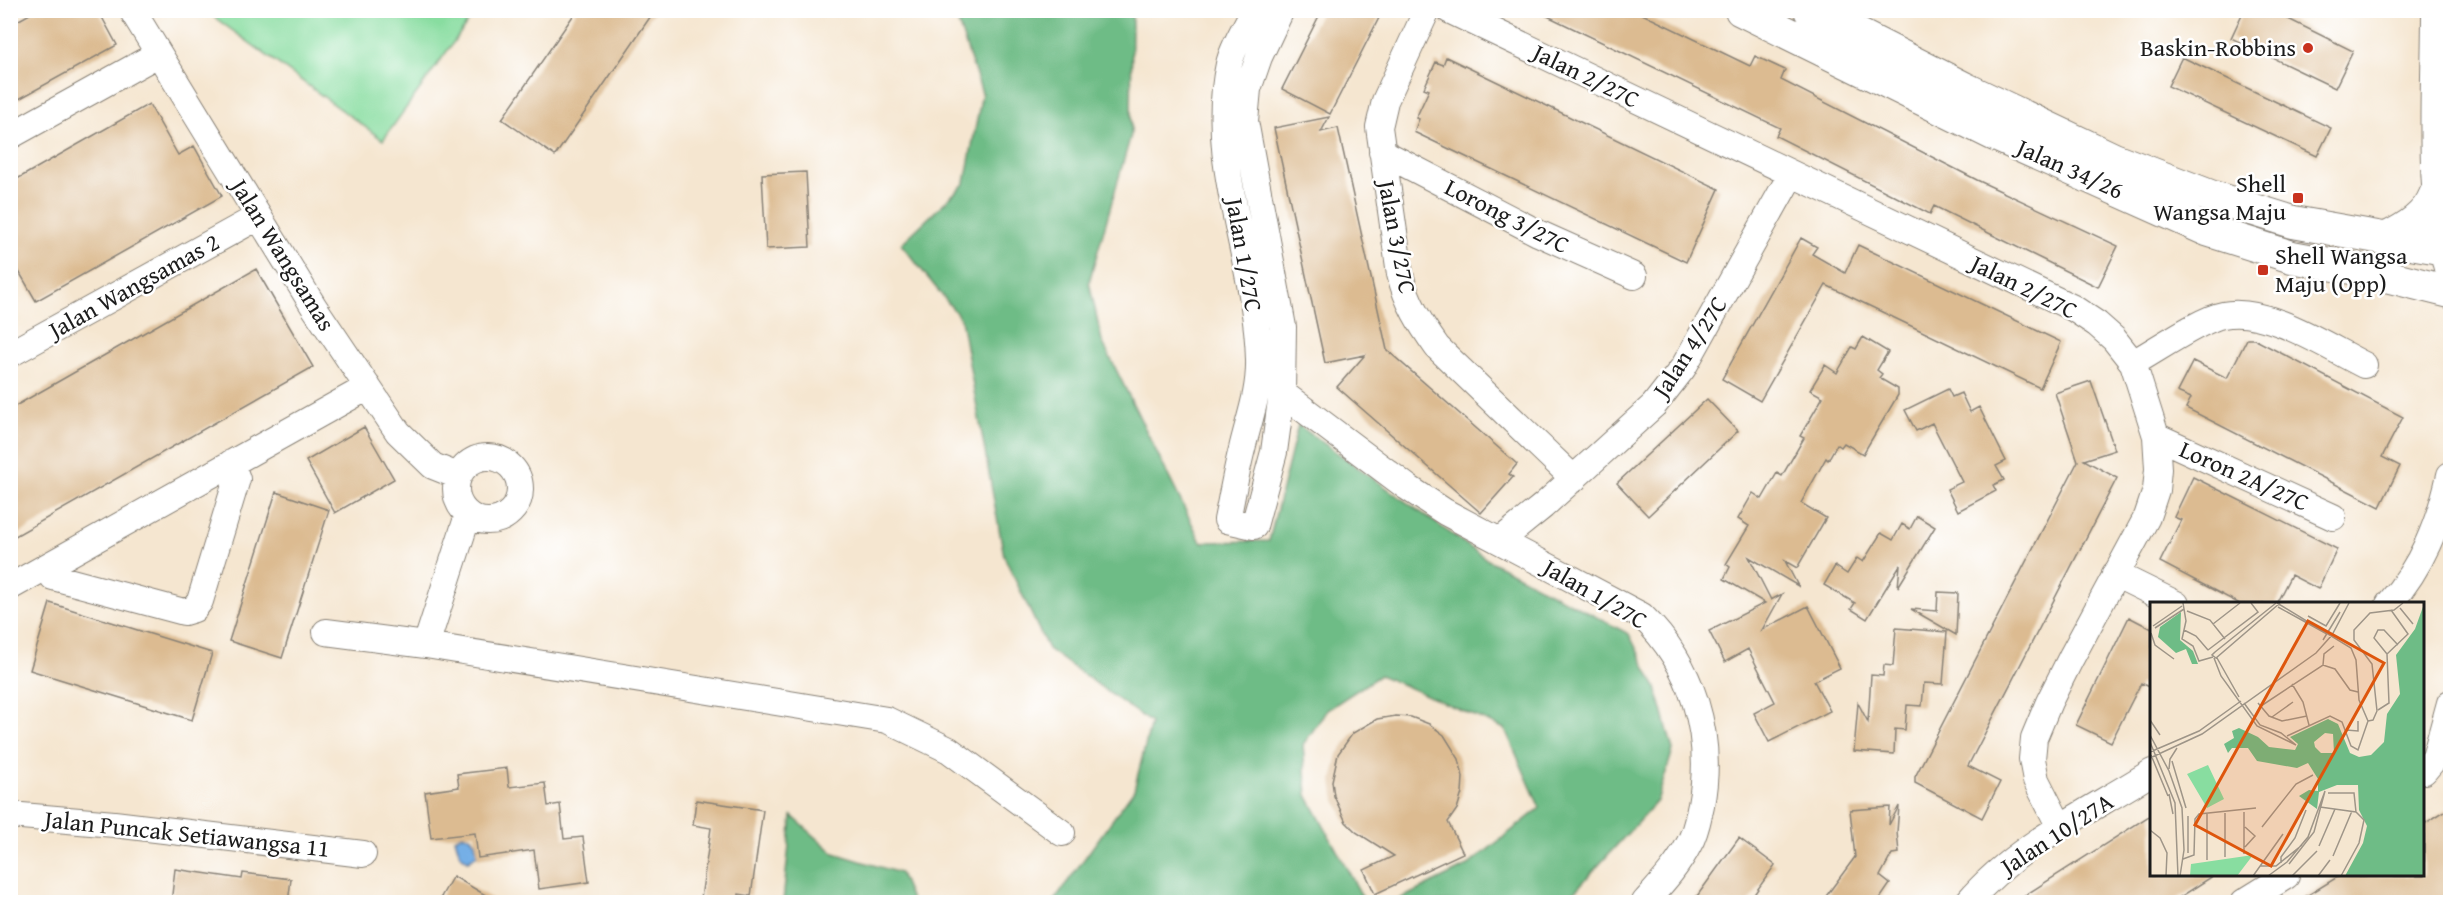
<svg xmlns="http://www.w3.org/2000/svg" width="2461" height="913" font-family="'Gentium Book Plus',serif">
	<style>
		.green { fill: #88dda0; stroke: #527c5e; stroke-width: 1.5 }
		.forest { fill: #6ebc86; stroke: #456c51; stroke-width: 1.5 }
		.water { fill: #75afe6; stroke: #486681; stroke-width: 1.5 }
		.building { fill: #dcbb91 }
		.lines { fill: none; stroke-linecap: round; stroke-linejoin: round }
		.minor-casing { stroke: #888176; stroke-width: 28 }
		.major-casing { stroke: #888176; stroke-width: 34 }
		.minor { stroke: #fff; stroke-width: 26 }
		.major { stroke: #fff; stroke-width: 32 }
		.poi-dot { fill: #c8321e; stroke: #fff; stroke-width: 2 }
		.labels { text-anchor: middle; stroke-width: 5; stroke-linejoin: round; paint-order: stroke }
		.poi-label { font-size: 24px; fill: #1c1c1c; stroke: #fff; text-anchor: end }
		.street-label { font-size: 24px; fill: #1c1c1c; stroke: #fff }
		.inset-road { fill: none; stroke: #9e9588; stroke-width: 1.5 }
		.view { fill: #de560d; fill-opacity: 0.15; stroke: #de560d; stroke-width: 3 }
		.inset-edge { fill: none; stroke: #1c1c1c; stroke-width: 3 }
	</style>
	<rect width="100%" height="100%" fill="#fff"/>
	<filter id="ink" filterUnits="userSpaceOnUse"><feTurbulence type="fractalNoise" baseFrequency=".0167" numOctaves="2"/><feDisplacementMap in="SourceGraphic" scale="12" xChannelSelector="R" yChannelSelector="G"/><feConvolveMatrix kernelMatrix="1 2 1 2 8 2 1 2 1" color-interpolation-filters="sRGB"/></filter>
	<filter id="wash" filterUnits="userSpaceOnUse"><feTurbulence type="fractalNoise" baseFrequency=".008" numOctaves="4" result="noise"/><feDisplacementMap in="SourceGraphic" scale="24" xChannelSelector="R" yChannelSelector="G"/><feGaussianBlur stdDeviation="1.35" result="paint"/><feColorMatrix in="noise" values="0 0 0 0 0 0 0 0 0 0 0 0 0 0 0 0 0 1.4 0 .05"/><feComposite in="paint" operator="in"/></filter>
	<g filter="url(#wash)">
		<rect width="100%" height="100%" fill="#f5e6d0"/>
		<path class="green" d="M212,11v-1l264,1 -93,129 -169,-123z"/>
		<path class="forest" d="M954,11h178l-1,124 -42,147 13,59 99,201 68,-1 29,-116 190,135 141,74 27,54 17,62 -16,51 -92,101h-171l73,-36 73,-58 -35,-79 -125,-54 -53,35 -24,35 4,50 58,107h-312l81,-112 17,-67 -103,-74 -44,-93 -43,-237 -60,-75 64,-61 17,-90z
			M792,816l42,37 66,20 12,29h-129z"/>
		<path class="water" d="M462,835l8,1 5,6 2,13 -9,6 -8,-6 -5,-17z"/>
		<g id="blocks">
			<path class="building" d="M37,10h61l19,35 -107,59v-79z
				M577,10h78l-100,146 -53,-37z
				M1322,10h61l-53,104 -48,-25z
				M1535,10h99l116,56 5,-10 30,14 -4,10 196,100 141,66 -20,41 -164,-81 -4,8 -154,-78 4,-8z
				M2244,10h26l83,41 -18,37 -104,-50z
				M1446,57l273,132 -33,73 -272,-130 5,-13 -3,-1 13,-28 -5,-2 12,-26 7,3z
				M2182,57l149,71 -14,28 -149,-70z
				M149,104l29,51 16,-9 28,50 -186,105 -26,-45v-73z
				M1329,117l-8,15 17,-4 49,222 130,114 -8,10 4,3 -32,36 -144,-126 28,-32 -40,8 -51,-235z
				M806,172l4,75 -44,2 -4,-75z
				M1801,238l16,9 -5,7 33,19 13,-28 203,97 -21,46 -214,-103 -66,116 -38,-22z
				M256,269l57,98 -303,172v-130z
				M1863,337l25,15 -11,18 5,4 -3,4 19,11v6l-35,59 -19,-11 -3,4 -4,-3 -9,16 -2,-2 -25,45 25,15 -29,50 -12,-7 13,25 -49,-29 22,43 11,-6 -20,36 46,-24 32,62 -26,13 16,30 -61,31 -15,-29 21,-11 -27,-53 -23,13 -16,-31 56,-28 -41,-24 6,-12 -4,-3 23,-38 -11,-7 15,-26 9,6 15,-26 5,3 22,-38 -4,-2 23,-39 -13,-7 15,-25 12,8 15,-26 4,2z
				M2247,339h7l149,78 -21,40 18,9 -20,41 -194,-99 5,-10 -14,-6 16,-31 34,17z
				M2091,381l24,69 -31,10 33,18 -149,288 32,16 -18,36 -67,-35v-6l163,-316 -23,-68z
				M1948,389l4,8 9,-4 9,19 9,-5 27,54 -10,5 8,14 -11,5 3,6 -38,20 -11,-22 15,-7 -30,-59 -16,8 -11,-21z
				M1707,399l31,32 -90,85 -31,-33z
				M364,427l30,52 -59,34 -29,-52z
				M2193,477l144,72 -19,40 -27,-14 -15,29h-36l-80,-42 21,-42 -7,-3z
				M276,492l53,18 -47,148 -53,-17z
				M1917,516l18,11 -37,60 2,-22 -33,54 -16,-10 4,-6 -31,-18 11,-19 12,8 10,-16 6,4 18,-29 12,7 9,-16 8,5z
				M1938,592l20,1 -2,42 -45,-26 26,2z
				M50,603l162,50 -20,67 -162,-50z
				M2129,617l23,12v59l-11,-5 -30,59 -35,-17z
				M1896,628l51,4 -4,52 -19,-1 -2,23 -15,-1 -2,25 -10,-1 -1,25 -40,-3 4,-48 10,19 3,-47 12,1 1,-11 9,1z
				M1396,716l15,1 18,7 15,11 15,24 4,18 -1,16 -5,16 -9,13 15,31 -88,41 -11,-24 30,-14 -38,-24 -10,-10 -12,-26 -2,-15 6,-27 15,-21 24,-14z
				M507,768l2,19 36,-4 3,23 12,-2 4,35 19,-2 6,45 -50,7 -5,-39 -56,8 -3,-25 -44,5 -6,-46 34,-5 -2,-13z
				M696,800l67,10 -12,86 -12,-2 -1,9 -37,-5 10,-70 -18,-3z
				M1899,806l-2,26 2,21 -7,1 -12,22 10,8 -13,19h-56l34,-46 -5,-47 40,-3 -1,18z
				M2451,807v96h-156l44,-27h85v-52z
				M2152,814v62h61l-42,27h-158z
				M1739,838l36,27 -27,38h-56z
				M175,869l67,10 1,-6 48,6 -3,24h-117z
				M453,876l46,27h-48l-10,-6z"/>
		</g>
	</g>
	<g filter="url(#ink)">
		<use href="#blocks" fill-opacity="0" stroke="#888176" stroke-width="1.5"/>
		<g class="lines">
			<g class="minor-casing">
				<path id="minor" d="M132,10l182,297 84,125 35,34 25,10
					M1254,10c-8,17 -21,36 -25,54 -22,99 28,197 30,296 1,31 -10,59 -17,89 -6,23 -10,47 -15,71l27,6 20,-74 8,-59 1,-66 -38,-206 3,-32 11,-32 22,-47
					M1427,10l-42,91 -6,26 21,147c7,29 20,49 37,73l137,132
					M1449,10l624,298 24,16 17,15 19,24 23,73 2,33 -2,21 -9,27 -76,141 -22,44 -15,36 -2,21 4,21 24,47
					M2435,10c0,88 -9,186 15,270
					M10,136l148,-82
					M1382,152l156,81 96,43
					M10,354l248,-137
					M2133,363c22,-12 68,-44 90,-48 43,-9 103,31 141,50
					M1282,393l125,94 38,25 197,104c51,49 72,119 59,189 -3,13 -5,27 -12,39 -11,22 -28,40 -44,58
					M2156,436l177,81
					M456 489a32 32 0 1 1 64 0a32 32 0 1 1-64 0Z
					M1501,540l42,-34 111,-101 29,-37 108,-193
					M47,567l6,10 131,35 10,-3 6,-8 37,-122 -6,-16
					M2115,574l61,30
					M10,587l358,-200
					M2389,604c33,-38 50,-80 61,-129
					M326,632l100,13 461,75 62,30 113,83
					M426,645l42,-130
					M2424,771l11,-13 15,-55
					M10,815l104,9 249,30
					M1968,902c48,-57 121,-90 184,-130
					M2244,902l42,-26"/>
			</g>
			<g class="major-casing">
				<path id="major" d="M1741,10l252,124 214,96 85,27 70,13 88,22
					M1810,10l154,78 150,71 99,38 80,25 157,28
					M2387,238c20,-10 40,-22 48,-43"/>
			</g>
			<use href="#minor" class="minor"/>
			<use href="#major" class="major"/>
		</g>
	</g>
	<g class="poi-dot">
		<circle cx="2308" cy="48" r="6"/>
		<rect x="2292" y="192" width="12" height="12" rx="3"/>
		<rect x="2257" y="264" width="12" height="12" rx="3"/>
	</g>
	<g class="labels">
		<g class="poi-label">
			<text x="2296" y="56">Baskin-Robbins</text>
			<text x="2286" y="192">Shell<tspan x="2286" dy="28">Wangsa Maju</tspan></text>
			<text x="2275" y="264" text-anchor="start">Shell Wangsa<tspan x="2275" dy="28">Maju (Opp)</tspan></text>
		</g>
		<g class="street-label">
			<text transform="translate(1586 76) rotate(26)" y="8">Jalan 2/27C</text>
			<text transform="translate(2070 169) rotate(24)" y="8">Jalan 34/26</text>
			<text transform="translate(1507 216) rotate(27)" y="8">Lorong 3/27C</text>
			<text transform="translate(1397 237) rotate(79)" y="8">Jalan 3/27C</text>
			<text transform="translate(283 255) rotate(58)" y="8">Jalan Wangsamas</text>
			<text transform="translate(1244 255) rotate(80)" y="8">Jalan 1/27C</text>
			<text transform="translate(134 286) rotate(-29)" y="8">Jalan Wangsamas 2</text>
			<text transform="translate(2024 287) rotate(26)" y="8">Jalan 2/27C</text>
			<text transform="translate(1690 347) rotate(-57)" y="8">Jalan 4/27C</text>
			<text transform="translate(2244 476) rotate(24)" y="8">Loron 2A/27C</text>
			<text transform="translate(1595 594) rotate(30)" y="8">Jalan 1/27C</text>
			<text transform="translate(187 834) rotate(6)" y="8">Jalan Puncak Setiawangsa 11</text>
			<text transform="translate(2057 834) rotate(-33)" y="8">Jalan 10/27A</text>
		</g>
	</g>
	<g transform="translate(2150 602)">
		<rect width="274" height="274" fill="#f5e6d0"/>
		<path d="M58,163l16,34 -17,9 -20,-34zM103,253l-16,21h-47l1,-12z" fill="#88dda0"/>
		<path d="M274,2v272h-79l18,-33 4,-17 -8,-16 -1,-25h-21l-18,7 -2,17 -18,-13 10,-6 9,1v-12l-10,-16 -11,5 -40,-7 -9,-13h-16l-4,5 -4,-9 10,-6 -2,-7 7,-3 19,9 11,10 26,3 3,-6 -8,-7 38,-18 10,5 12,29 9,4 12,-2 13,-13 3,-28 13,-20 -4,-39 19,-26zM175,131l8,1 1,19h-13l-6,-6 -1,-5zM31,10l-1,28 13,11 5,13h-6l-6,-15 -10,4 -18,-16 2,-10z" fill="#6ebc86" fill-rule="evenodd"/>
		<path class="inset-road" d="M33,1l3,18 -4,18 11,7 6,15 14,-4M127,1l74,45 5,12 3,40 9,21M128,5l49,27M250,6l13,16M37,9l23,9 15,19M158,14l18,10 14,-23M63,22l27,-21M3,24l29,-20M5,26l29,-19M34,28l12,6 12,14M1,31l4,12 19,14M173,38l17,-28M58,48l50,-38 -7,-9M65,50l-3,3 4,3 64,-55M65,50l61,-49M237,52l-13,-16 4,-8h6l14,15M64,56l7,18 36,50 39,19 -15,-12 -21,-8 -16,-22M67,56l22,39M173,63l1,-11 10,-8M142,82l11,18 6,23M108,101l11,13 13,5 25,-5M111,104l62,-41 12,4 15,21 8,2M228,108l11,-7 -2,-49 21,-20 -17,-24M122,115l21,-15M0,118l10,15M218,119l5,-1 4,-9 -5,-47 -18,-24v-10l16,-17 24,-3 9,-7M196,128l12,1v-10M0,133l19,36 13,37 2,42 -4,26M137,134l43,-20 12,6 9,24 7,4 10,-29M0,140l25,61 3,73M0,150l49,-21 42,-30M1,153l17,41M0,156l52,-24 114,-81 16,-18 17,-32M22,159l14,47M19,167l1,-10 7,-11M178,191h26l2,19M19,192l4,20M170,205l36,5 8,8 -5,23 -18,33M94,210v42M75,211v44M57,212v46M38,214v37M112,225l34,-43 17,-9M0,228l10,8 7,15 -1,23M169,244l16,-37M95,245l10,-11 -10,-9M183,254l19,-45M33,257l11,-4 1,-36 4,-5 57,-6M131,261v-6l14,-19 11,-28M139,262l25,-32 11,-41M110,264h16l26,-21M103,274l30,-42M118,274l19,-14 21,-25 17,-46M142,274l25,-25M168,274l12,-16"/>
		<path class="view" d="M158,19l76,42 -113,203 -76,-41z"/>
		<rect width="274" height="274" class="inset-edge"/>
	</g>
	<rect width="2461" height="913" fill="none" stroke="#fff" stroke-width="36"/>
</svg>
